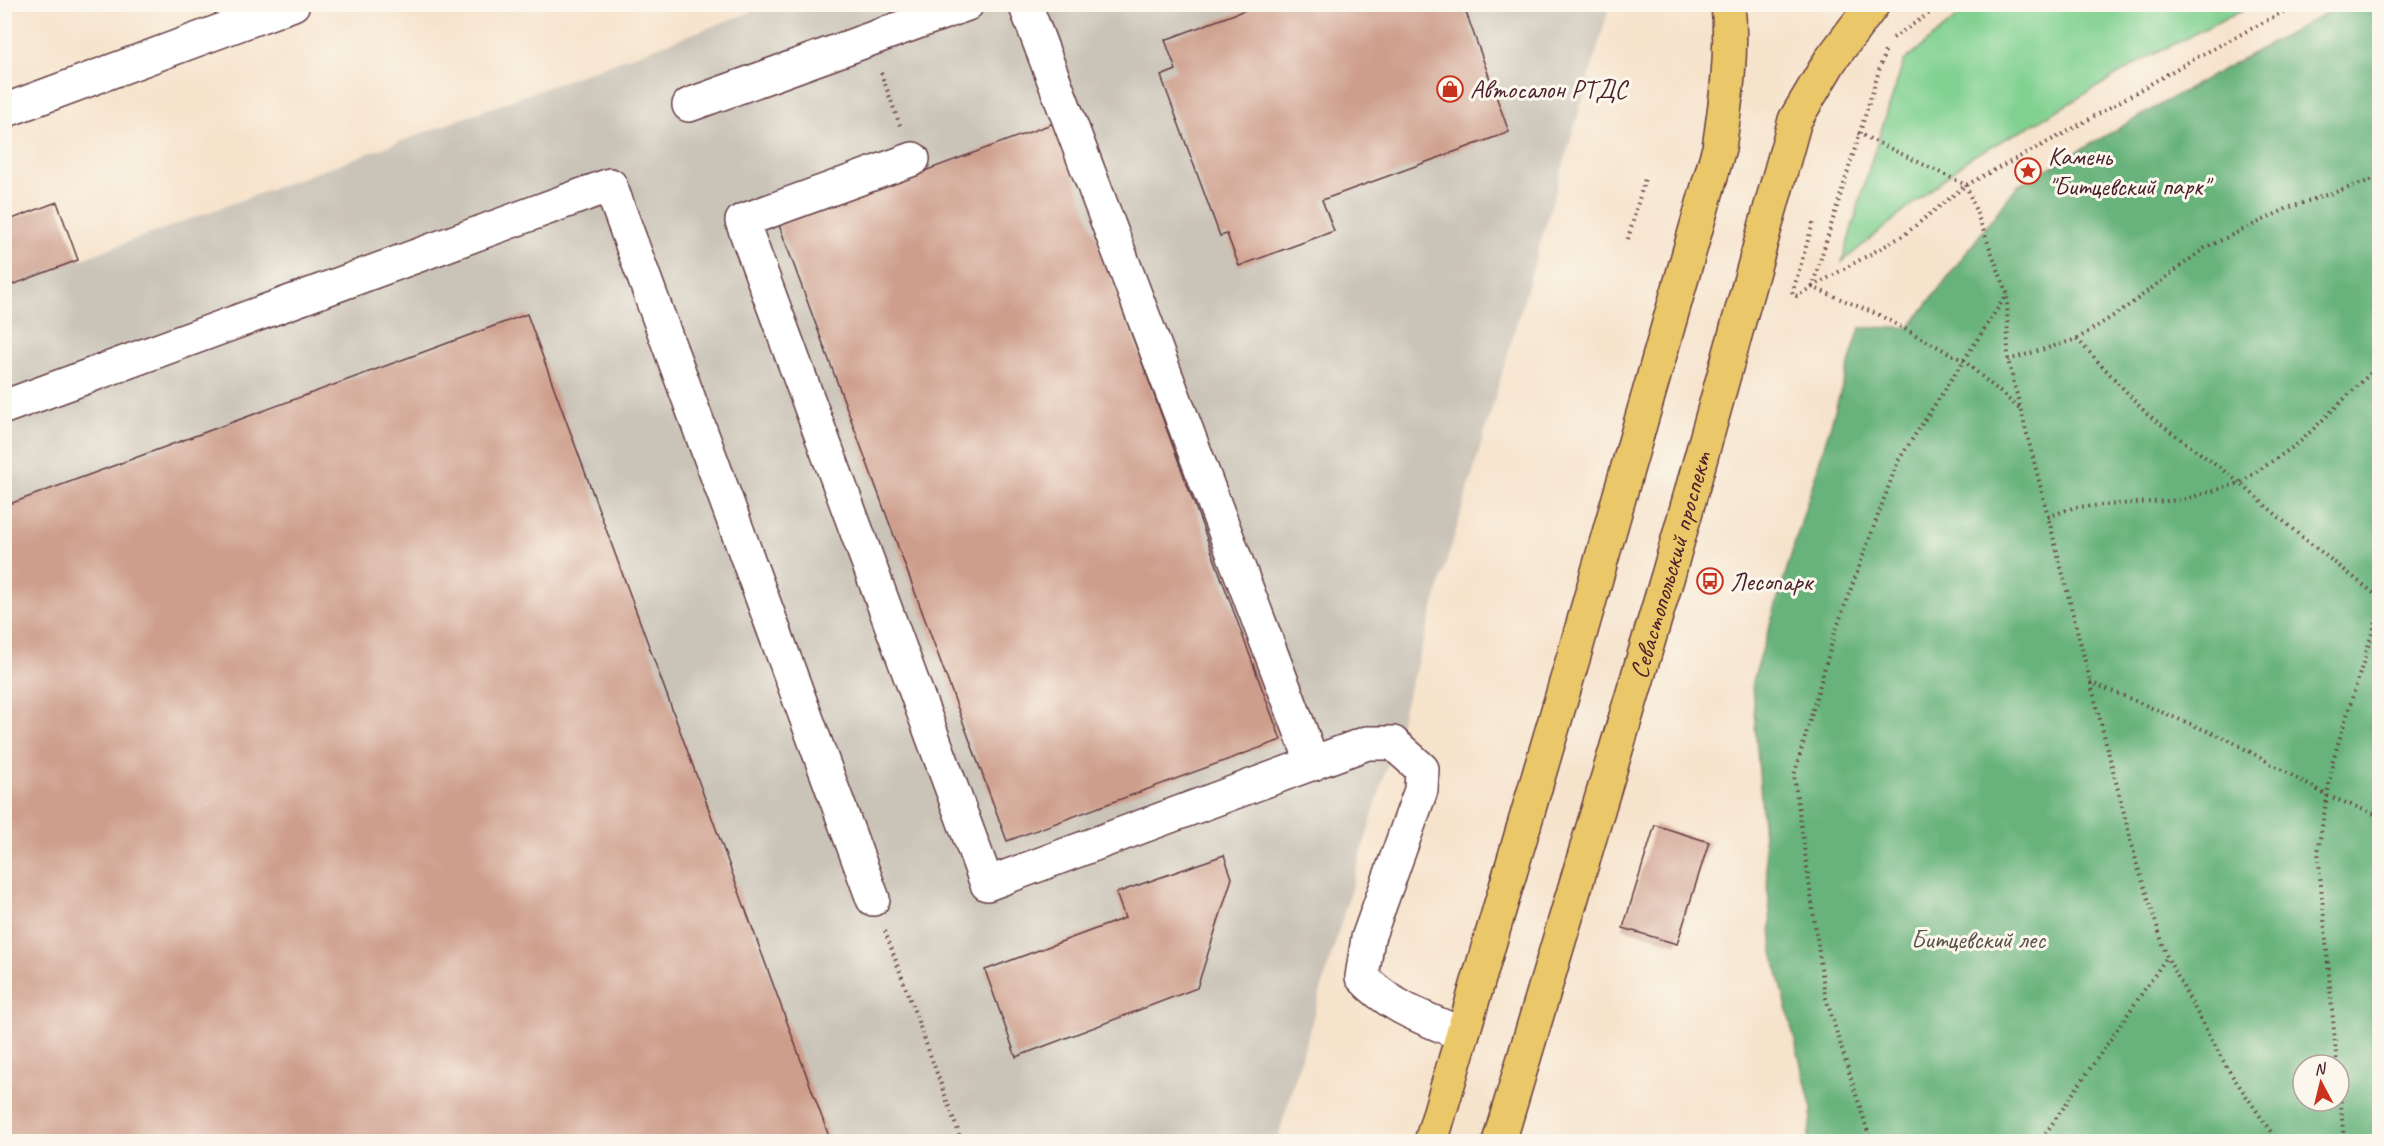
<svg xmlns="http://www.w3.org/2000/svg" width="2384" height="1146" font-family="Caveat,sans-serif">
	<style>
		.industrial { fill: #cac3b8 }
		.green { fill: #81d191; stroke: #66785e; stroke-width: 1.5 }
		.forest { fill: #68b37b; stroke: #596953; stroke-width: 1.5; fill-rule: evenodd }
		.building { fill: #ce9e8c }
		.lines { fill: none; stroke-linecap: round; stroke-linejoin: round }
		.minor-casing { stroke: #643c43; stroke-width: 36 }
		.major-casing { stroke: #643c43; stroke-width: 36 }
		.path { stroke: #643c43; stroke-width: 4; stroke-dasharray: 1.5 4.5; stroke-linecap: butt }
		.minor { stroke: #fff; stroke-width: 33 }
		.major { stroke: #eac769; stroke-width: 33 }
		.labels { text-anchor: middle; stroke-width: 6; stroke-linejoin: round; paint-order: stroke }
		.poi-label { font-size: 26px; fill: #4a1f2b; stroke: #fbf7ec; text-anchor: start }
		.street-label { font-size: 26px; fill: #4a1f2b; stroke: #fbf7ec }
		.park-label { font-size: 26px; fill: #5a544a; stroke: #fbf7ec }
	</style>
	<rect width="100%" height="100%" fill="#fbf7ec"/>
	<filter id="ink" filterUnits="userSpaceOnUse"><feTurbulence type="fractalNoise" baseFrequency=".0167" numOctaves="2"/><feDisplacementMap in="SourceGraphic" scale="12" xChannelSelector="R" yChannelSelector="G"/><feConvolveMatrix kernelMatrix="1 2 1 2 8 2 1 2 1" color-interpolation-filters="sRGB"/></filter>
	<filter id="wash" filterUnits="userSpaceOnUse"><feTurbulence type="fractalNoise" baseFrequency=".008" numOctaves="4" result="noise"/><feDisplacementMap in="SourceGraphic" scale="24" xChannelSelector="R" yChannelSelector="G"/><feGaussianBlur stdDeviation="1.35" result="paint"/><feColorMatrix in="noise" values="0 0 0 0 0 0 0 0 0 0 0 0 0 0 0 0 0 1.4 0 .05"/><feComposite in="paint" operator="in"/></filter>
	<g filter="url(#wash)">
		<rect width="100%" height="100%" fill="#f6e3cc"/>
		<path class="industrial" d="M770,5h840l-333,1136 -1272,1v-920l52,-20 22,58z"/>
		<path class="green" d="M1972,5h280l-104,52 -109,64 -68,36 -129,105 29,-100 33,-101z"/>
		<path class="forest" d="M2343,4l37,1 -1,1136h-571l4,-32 -39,-157 -21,-268 108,-356 50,-1 107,-141 192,-109zM2303,1065h36v36h-36z"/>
		<g id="blocks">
			<path class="building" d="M1261,4h202l46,128 -187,68 12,31 -95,35 -12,-32 -7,2 -59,-160 15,-6 -11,-30z
				M1054,123l227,617 -274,101 -228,-616z
				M57,202l21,58 -74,28v-66z
				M527,314l304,828h-827v-636z
				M1655,825l54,17 -32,102 -54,-16z
				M1224,855l8,23 -35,110 -181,69 -31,-87 140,-52 -9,-25z"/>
		</g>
	</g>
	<g filter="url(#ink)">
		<use href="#blocks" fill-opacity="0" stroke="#643c43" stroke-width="1.5"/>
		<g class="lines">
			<g class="minor-casing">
				<path id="minor" d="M1025,4l288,760
					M689,105l278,-101
					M4,111l289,-107
					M913,159l-171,62 245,663 380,-141h26l29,26 -1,21 -53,148 -6,39c27,30 64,42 100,57
					M4,407l606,-222 263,714"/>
			</g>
			<g class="major-casing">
				<g id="major">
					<path d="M1431,1142l144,-490 144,-504c7,-48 14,-95 9,-144"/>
					<path id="s1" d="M1499,1142l170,-570 126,-452 35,-59 43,-57"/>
				</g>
			</g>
			<path class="path" d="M1893,38l50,-34
				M881,73l20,55
				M1858,133l108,52 41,108 1,67 129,504 30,93 60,111 51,74
				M1813,223l-21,71 5,2 15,-9 74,-239
				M1628,239l17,-61
				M1812,287l92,-52 62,-50 99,-52 127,-73 106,-56
				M1812,287l67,28 85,46 57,49
				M2077,339l70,75 93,69 57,50 83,65
				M2008,360l69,-21 47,-30 81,-61 83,-40 92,-31
				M2048,517l27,-10 107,-7 58,-17 59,-40 81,-79
				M2090,682l141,59 97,55 52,20
				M885,931l77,211
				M2337,1065l-19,-214 15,-91 47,-152
				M2339,1083l5,59
				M1871,1142l-46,-147 -31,-219 41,-144 63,-171 109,-167
				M2037,1142l13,-15 117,-170"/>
			<use href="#minor" class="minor"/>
			<use href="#major" class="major"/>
		</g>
	</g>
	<defs>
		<g id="shop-ring" transform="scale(1.35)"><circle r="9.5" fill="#fbf7ec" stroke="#c8321e" stroke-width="1.5"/><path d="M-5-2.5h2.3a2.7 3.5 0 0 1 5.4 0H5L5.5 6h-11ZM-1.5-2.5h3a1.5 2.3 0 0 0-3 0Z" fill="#c8321e"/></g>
		<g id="sight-ring" transform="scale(1.35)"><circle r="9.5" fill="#fbf7ec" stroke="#c8321e" stroke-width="1.5"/><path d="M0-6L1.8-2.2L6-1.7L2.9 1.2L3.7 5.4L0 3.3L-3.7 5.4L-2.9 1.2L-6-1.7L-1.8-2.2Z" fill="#c8321e"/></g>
		<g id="bus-ring" transform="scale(1.35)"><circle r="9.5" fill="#fbf7ec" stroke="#c8321e" stroke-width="1.5"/><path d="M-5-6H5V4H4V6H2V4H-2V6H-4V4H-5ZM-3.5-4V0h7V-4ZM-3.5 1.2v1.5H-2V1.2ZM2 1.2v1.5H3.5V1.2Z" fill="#c8321e"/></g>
	</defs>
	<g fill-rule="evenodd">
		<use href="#shop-ring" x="1450" y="89"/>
		<use href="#sight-ring" x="2028" y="171"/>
		<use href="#bus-ring" x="1710" y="581"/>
	</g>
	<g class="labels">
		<g class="poi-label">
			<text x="1470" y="98">Автосалон РТДС</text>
			<text x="2048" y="165">Камень<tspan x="2048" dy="30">"Битцевский парк"</tspan></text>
			<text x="1730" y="590">Лесопарк</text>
		</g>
		<g class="street-label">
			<text dy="9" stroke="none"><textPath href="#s1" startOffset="602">Севастопольский проспект</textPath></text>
		</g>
		<g class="park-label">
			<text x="1978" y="948">Битцевский лес</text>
		</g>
	</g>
	<rect width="2384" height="1146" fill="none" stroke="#fbf7ec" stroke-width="24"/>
	<g transform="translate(2321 1083) rotate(353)"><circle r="28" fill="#fbf7ec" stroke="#b4a19f" stroke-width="1.5"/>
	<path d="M0-4.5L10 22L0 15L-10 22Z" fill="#c8321e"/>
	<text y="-9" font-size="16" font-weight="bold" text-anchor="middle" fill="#4a1f2b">N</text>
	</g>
</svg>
